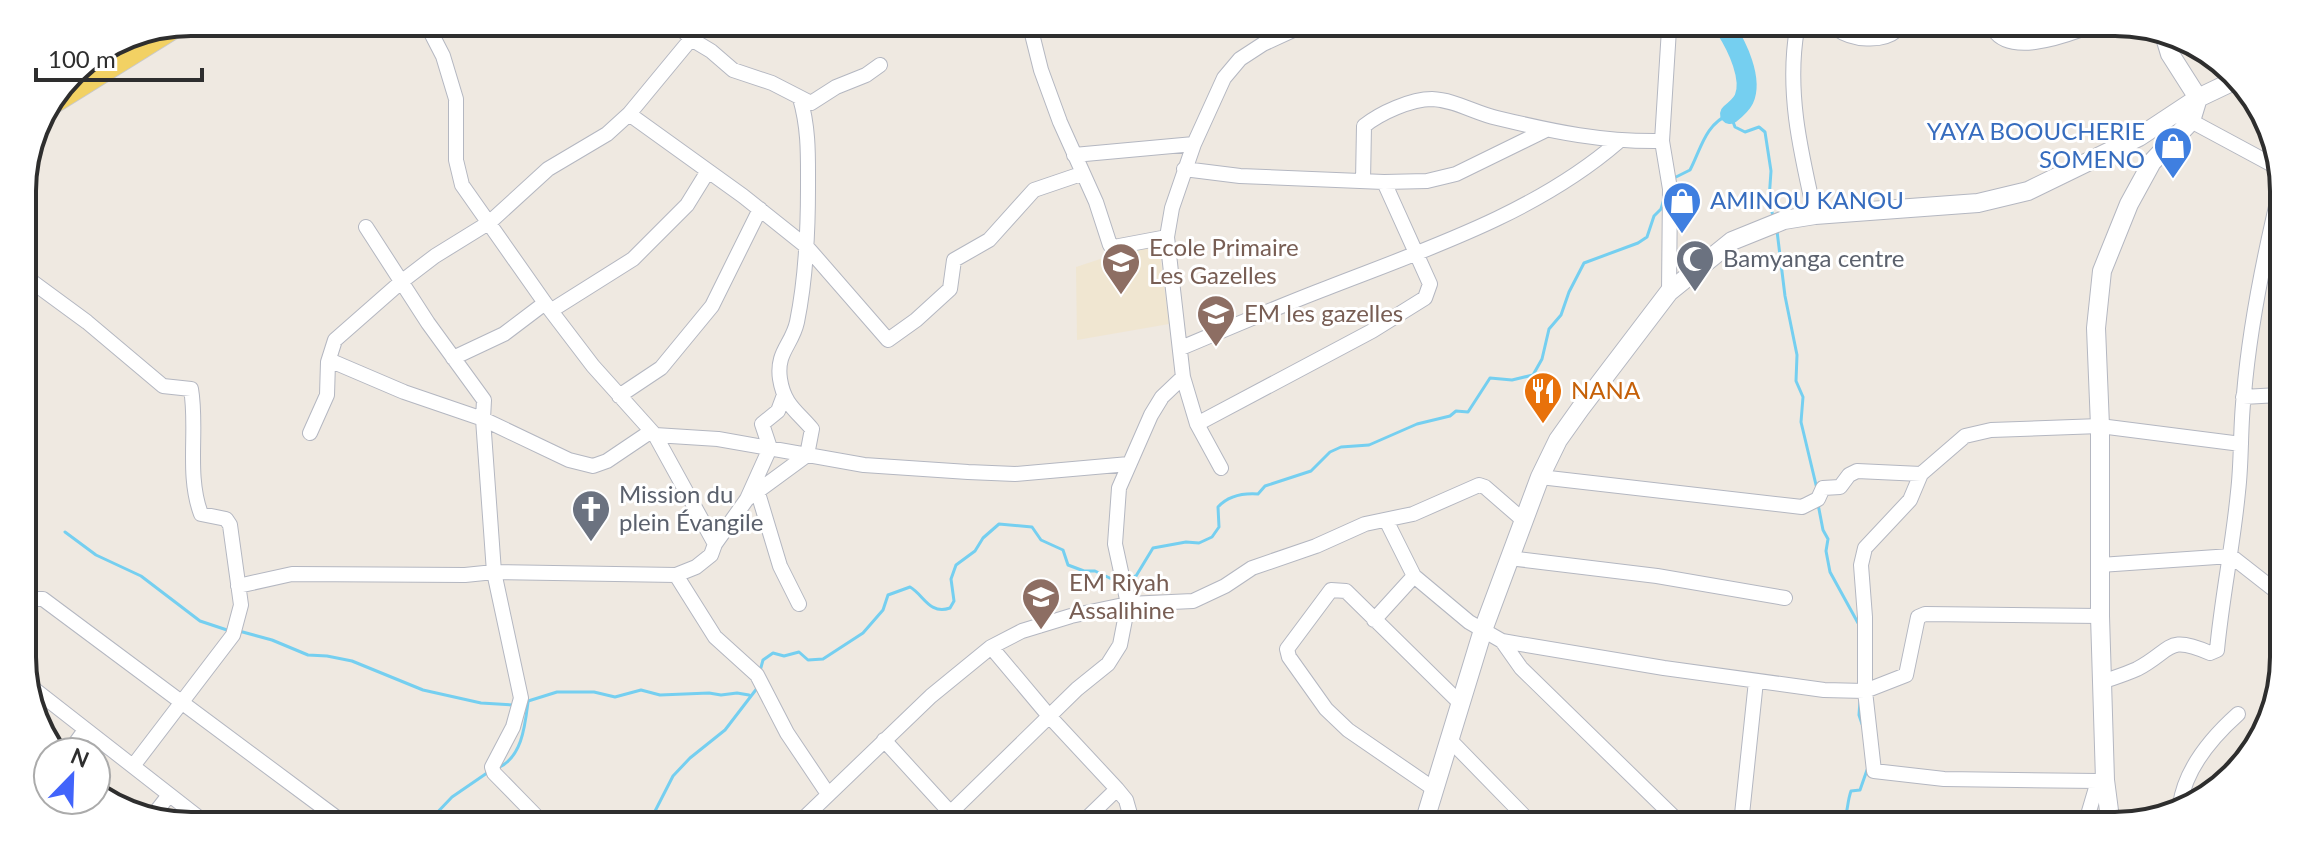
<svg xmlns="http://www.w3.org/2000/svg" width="2306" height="848" font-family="Lato,sans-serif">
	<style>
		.education { fill: #f0e6d1 }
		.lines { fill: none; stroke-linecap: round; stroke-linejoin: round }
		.stream { stroke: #75cff0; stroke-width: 3 }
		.river { stroke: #75cff0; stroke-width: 20 }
		.street-casing { stroke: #b4b7c1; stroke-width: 16 }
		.secondary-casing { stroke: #b4b7c1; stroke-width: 20 }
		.primary-casing { stroke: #c9c9c9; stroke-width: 22 }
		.street { stroke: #fff; stroke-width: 14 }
		.secondary { stroke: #fff; stroke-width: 18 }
		.primary { stroke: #f2d163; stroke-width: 20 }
		.labels { text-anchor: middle; stroke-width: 6; stroke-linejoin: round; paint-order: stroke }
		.shop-label { font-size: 24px; fill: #366cbe; stroke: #fff; text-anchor: end }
		.education-label { font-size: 24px; fill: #785e54; stroke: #fff; text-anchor: start }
		.worship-label { font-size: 24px; fill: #5b616d; stroke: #fff; text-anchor: start }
		.food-label { font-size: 24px; fill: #c56008; stroke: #fff; text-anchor: start }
		.rim { fill: none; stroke: #2e2e2e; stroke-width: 4 }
	</style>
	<rect width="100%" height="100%" fill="#efe9e1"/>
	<path class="education" d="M1158,240l11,84 -92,16 -1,-73z"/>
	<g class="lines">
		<path class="stream" d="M1674,178l16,-8c11,-21 15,-46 40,-56l5,13 10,5 14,-5 6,5 6,39 -2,29 4,16
			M1777,231l8,65 12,59 -1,26 7,16 -2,25 16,67
			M1818,504l5,26 5,9 -2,12 4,21 28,51
			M65,532l31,23 45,21 59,45 27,9
			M1129,578l7,-2 17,-28 33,-6 13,1 13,-6 7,-10 -1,-20c10,-11 25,-14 40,-13l7,-8 46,-15 19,-19 11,-5 28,-2 48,-21 33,-8 6,-5 12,1 22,-34 22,2 21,-5 9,-16 7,-30 12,-14 8,-23 15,-29 54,-20 9,-6 7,-21 7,-7 3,-10
			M239,631l33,9 36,15 19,1 25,5 71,29 58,13 33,2
			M760,671l3,-11 10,-7 11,3 15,-4 9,8 15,-1 40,-26 20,-23 5,-15 22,-8c14,8 19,28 40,21l4,-7 -3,-22 5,-14 19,-14 8,-13 16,-14 33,3 9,13 22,10 5,15 16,6h11l23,11
			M1860,700l-1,15 3,9
			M525,702l32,-10h37l21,5 26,-7 19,5 49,-2 12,2 16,-2 12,2
			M498,768c24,-11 27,-42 30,-66
			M432,818l20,-21 35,-24
			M651,819l22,-43 17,-18 35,-28 33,-43
			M1843,824c5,-11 4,-22 8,-33l9,-1 7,-20"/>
		<path class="river" d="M1726,29c11,17 27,50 18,70 -3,6 -9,11 -14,15"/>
		<g class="street-casing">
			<path id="street" d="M426,23l17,33 13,43v61l6,25 83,118 48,63 62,69 60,109
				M677,24l14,15 20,12 22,19 39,13 39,20 25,-16 30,-12 14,-10
				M1030,26l11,44 19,52 36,80 14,43 4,2 53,-10
				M1797,29c-11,63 4,124 18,186
				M1837,29c15,11 45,14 60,1
				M1994,30c16,24 64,8 86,0
				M87,59l10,16
				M629,114l114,82 64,51 81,93 28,-20 34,-31 4,-29 35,-20 45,-50 47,-16
				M2191,121l91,49
				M1662,141l7,-112
				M1074,155l120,-11
				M1184,169l56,7 144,6 43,-1 29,-7 90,-44
				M1363,181l1,-55c16,-13 47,-27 68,-27 23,1 43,14 65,19 58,14 105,24 165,23l8,48 -1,103
				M366,227l62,96 56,77 -1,19 11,153 27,126 -8,29 -21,40 2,6 45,46
				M23,275l64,47 76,64 28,3c7,40 -5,85 10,125l25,5 4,6 11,80 -8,30 -100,131
				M552,310l81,-51 54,-54 21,-34
				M1181,348c48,-20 96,-41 146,-60 100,-39 209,-75 291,-146
				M453,358l51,-24 41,-31
				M329,360l75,32 79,27 86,41 24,6 14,-5 43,-29
				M619,396l42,-28 51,-62 48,-97
				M2243,397l36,-2
				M1197,424l175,-93 53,-33 5,-14 -46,-102
				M310,433l17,-38 1,-33 7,-22 66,-58 34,-26 55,-34 58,-53 59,-35 22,-20 62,-75
				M655,435l63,4 146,26 104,7 47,2 114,-10
				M1221,468l-24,-44 -14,-47 -16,-140 5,-29 22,-64 30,-66 16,-19 23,-15 37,-17
				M1540,477l262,30 16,-8 5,-11 17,-1 9,-12 8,-4 64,3
				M758,493l22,73 19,38
				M747,499l23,-51 -8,-24 16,-13 6,-16
				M1386,520l28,56 55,46 33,19 162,27 160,22 41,1 41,-16 12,-58 7,-3 175,2
				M1509,558l148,18 128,22
				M2100,565l131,-9 46,36
				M676,575l39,62 42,38 30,58 41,61
				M238,586l54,-12 173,1 29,-3 182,3 20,-8 15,-12 4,-11 32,-45 60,-44 5,-26c-15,-18 -28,-24 -32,-50 -4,-27 12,-34 17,-57 9,-44 11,-89 11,-134 0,-32 1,-59 -8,-90
				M25,609l8,-10h10l294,219
				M1374,620l40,-44
				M1502,641l19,27 160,156
				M991,647l58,69 68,73 9,11 6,21
				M25,682l173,135
				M2102,682c11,-4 24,-8 35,-13 36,-19 29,-35 73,-16l7,-3c5,-53 16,-105 21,-158 4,-33 2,-66 6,-98 6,-71 21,-143 38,-212
				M1449,739l82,84
				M884,740l74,81
				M69,752l16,-22
				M2098,781l-154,-2 -70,-8 -9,-80v-74l-4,-52 4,-17 45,-48 11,-26 44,-38 26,-6 109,-4 141,18
				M1434,789l-86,-59 -22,-21 -37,-52 -2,-8 44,-59 15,1 114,112
				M2180,805c5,-36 30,-66 58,-91
				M152,817l17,-22
				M802,820l129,-124 60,-49 31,-16 49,-15 57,-12 65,-3 32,-15 27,-18 64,-22 49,-22 48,-10 66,-29 6,2 38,33
				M942,821l135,-132 31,-25 12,-19 8,-41 -13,-60 4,-56 32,-73 11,-18 21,-20
				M1084,821l33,-32
				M1741,824l15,-143
				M2085,825l13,-44 7,-1"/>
		</g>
		<g class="secondary-casing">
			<path id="secondary" d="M1424,823l59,-193 57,-153 18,-37 22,-31 89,-117 63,-51 52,-21 31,-5 163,-12 50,-12 111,-54 59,-39 42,-20
				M2111,826l-6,-46 -5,-164v-190l-4,-98 6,-57 27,-67 23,-42 39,-41 7,-23 -28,-44 -7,-23"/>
		</g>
		<g class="primary-casing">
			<path id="primary" d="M46,108l135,-84"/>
		</g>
		<use href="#street" class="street"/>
		<use href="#secondary" class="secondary"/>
		<use href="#primary" class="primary"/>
	</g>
	<defs>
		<g id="shop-pin" transform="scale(2)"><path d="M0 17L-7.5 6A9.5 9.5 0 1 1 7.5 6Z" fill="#3f7fe0" stroke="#fff"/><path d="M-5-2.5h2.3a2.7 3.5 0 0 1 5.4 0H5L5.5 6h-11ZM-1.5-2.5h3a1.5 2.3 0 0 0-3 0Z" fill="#fff"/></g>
		<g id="mosque-pin" transform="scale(2)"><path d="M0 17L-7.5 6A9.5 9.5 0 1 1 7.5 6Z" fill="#6b7280" stroke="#fff"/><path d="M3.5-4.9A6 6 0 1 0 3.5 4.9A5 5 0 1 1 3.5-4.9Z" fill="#fff"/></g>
		<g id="school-pin" transform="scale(2)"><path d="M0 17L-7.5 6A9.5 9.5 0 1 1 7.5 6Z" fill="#8d6e63" stroke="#fff"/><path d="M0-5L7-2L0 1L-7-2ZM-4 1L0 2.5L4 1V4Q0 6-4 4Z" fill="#fff"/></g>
		<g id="restaurant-pin" transform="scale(2)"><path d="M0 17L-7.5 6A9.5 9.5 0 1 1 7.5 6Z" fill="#e8710a" stroke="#fff"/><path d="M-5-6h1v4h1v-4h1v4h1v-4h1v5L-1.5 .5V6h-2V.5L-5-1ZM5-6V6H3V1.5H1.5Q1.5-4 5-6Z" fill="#fff"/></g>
		<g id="church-pin" transform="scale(2)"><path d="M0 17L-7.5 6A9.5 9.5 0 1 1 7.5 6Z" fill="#6b7280" stroke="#fff"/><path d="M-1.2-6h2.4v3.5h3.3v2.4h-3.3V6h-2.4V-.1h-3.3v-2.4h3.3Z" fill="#fff"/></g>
	</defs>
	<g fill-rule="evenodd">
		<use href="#shop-pin" x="2173" y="146"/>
		<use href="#shop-pin" x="1682" y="201"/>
		<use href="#mosque-pin" x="1695" y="259"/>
		<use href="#school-pin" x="1121" y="262"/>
		<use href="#school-pin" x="1216" y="314"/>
		<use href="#restaurant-pin" x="1543" y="391"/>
		<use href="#church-pin" x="591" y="509"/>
		<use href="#school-pin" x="1041" y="597"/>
	</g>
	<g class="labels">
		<g class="shop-label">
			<text x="2145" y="140">YAYA BOOUCHERIE<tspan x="2145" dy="28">SOMENO</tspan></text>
			<text x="1710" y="209" text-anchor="start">AMINOU KANOU</text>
		</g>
		<g class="education-label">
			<text x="1149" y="256">Ecole Primaire<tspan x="1149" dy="28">Les Gazelles</tspan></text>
			<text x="1244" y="322">EM les gazelles</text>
			<text x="1069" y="591">EM Riyah<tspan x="1069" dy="28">Assalihine</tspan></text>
		</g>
		<g class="worship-label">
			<text x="1723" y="267">Bamyanga centre</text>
			<text x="619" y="503">Mission du<tspan x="619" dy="28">plein Évangile</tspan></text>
		</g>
		<g class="food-label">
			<text x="1571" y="399">NANA</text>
		</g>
	</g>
	<path d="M0 0H2306V848H0ZM191 36H2115A155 155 0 0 1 2270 191V657A155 155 0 0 1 2115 812H191A155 155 0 0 1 36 657V191A155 155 0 0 1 191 36Z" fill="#fff" fill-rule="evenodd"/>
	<path class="rim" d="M191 36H2115A155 155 0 0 1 2270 191V657A155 155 0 0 1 2115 812H191A155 155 0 0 1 36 657V191A155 155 0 0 1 191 36Z"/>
	<g transform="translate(72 776) rotate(23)"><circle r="38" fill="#ffffff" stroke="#ababab" stroke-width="2"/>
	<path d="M0-6L14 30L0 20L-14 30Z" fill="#4264fb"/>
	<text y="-12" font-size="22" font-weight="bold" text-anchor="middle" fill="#2e2e2e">N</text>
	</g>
	<path d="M36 68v12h166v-12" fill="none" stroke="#2e2e2e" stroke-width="4"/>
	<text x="48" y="68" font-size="24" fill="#2e2e2e" stroke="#ffffff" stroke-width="6" paint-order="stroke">100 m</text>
</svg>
